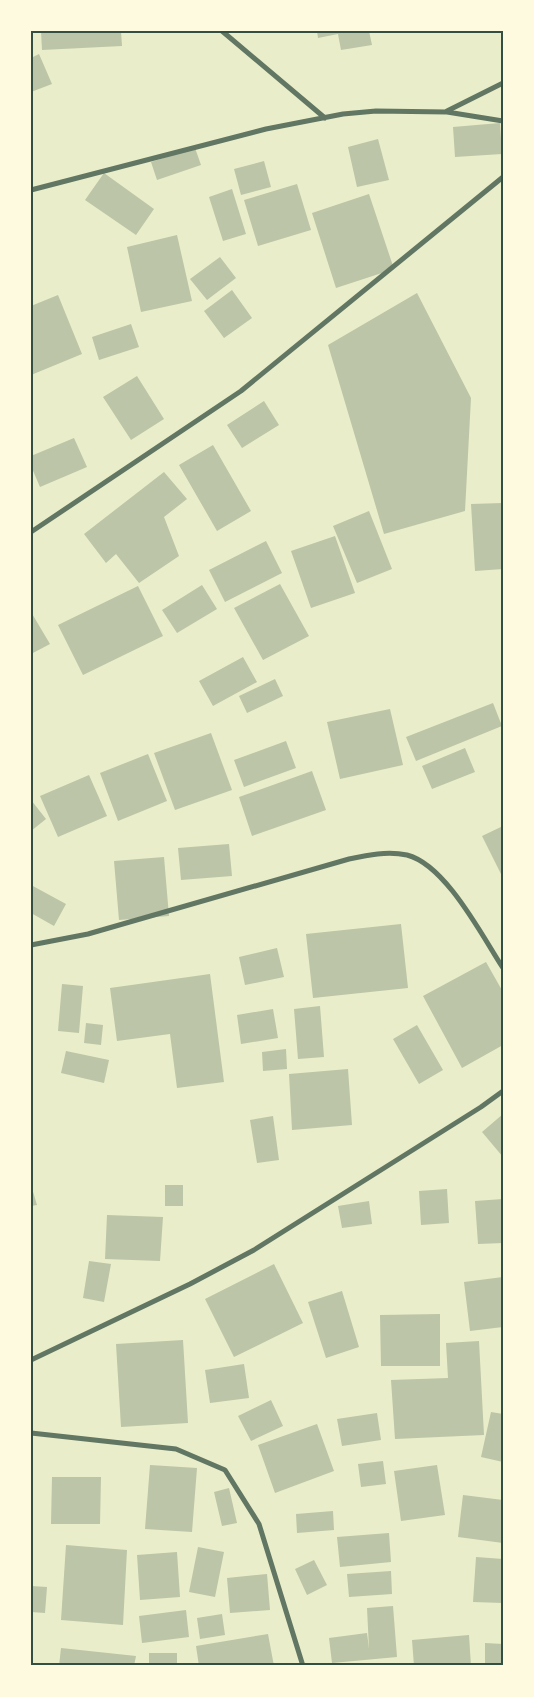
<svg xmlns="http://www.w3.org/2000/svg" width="534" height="1697" font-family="'Alegreya Sans',sans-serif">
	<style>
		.building { fill: #bcc5a7 }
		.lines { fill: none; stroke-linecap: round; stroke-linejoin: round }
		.minor { stroke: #617663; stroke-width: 5 }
		.neatline { fill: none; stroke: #344e41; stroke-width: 2 }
	</style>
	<rect width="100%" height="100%" fill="#e9edc9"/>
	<path class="building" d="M41,31h80l1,15 -80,4z
		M317,31h52l3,14 -31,5 -3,-16 -20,4z
		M39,54l13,30 -21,8v-34z
		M500,123l2,31 -47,3 -2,-30z
		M378,139l11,41 -32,7 -9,-40z
		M195,148l6,17 -44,15 -6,-18z
		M264,161l7,26 -30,8 -7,-26z
		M104,173l50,36 -18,26 -51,-35z
		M297,184l14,46 -53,16 -14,-46z
		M232,189l14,45 -23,7 -14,-44z
		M369,194l25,75 -58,19 -24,-75z
		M177,235l15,66 -51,11 -14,-65z
		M220,257l16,21 -29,22 -17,-21z
		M232,290l20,28 -28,20 -20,-27z
		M417,293l54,105 -6,113 -81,23 -56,-189z
		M58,295l24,59 -51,21v-69z
		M131,324l8,23 -40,13 -7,-23z
		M137,376l27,43 -33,21 -28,-43z
		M264,401l15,24 -37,23 -15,-23z
		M74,438l13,29 -47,20 -9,-21v-10z
		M213,445l38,66 -34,20 -38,-66z
		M164,472l23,27 -23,18 15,39 -40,27 -23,-29 -10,9 -22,-29z
		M503,503v66l-28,2 -4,-67z
		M369,511l23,58 -35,14 -24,-57z
		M335,536l20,57 -44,15 -20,-57z
		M266,541l16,32 -57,29 -16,-32z
		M280,584l29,52 -46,24 -29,-52z
		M202,585l15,24 -40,24 -15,-23z
		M138,586l25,50 -80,39 -25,-50z
		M31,612l19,32 -19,10z
		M243,657l14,25 -44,24 -14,-25z
		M275,679l8,17 -36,17 -8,-17z
		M493,703l9,23 -86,35 -10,-24z
		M390,709l13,56 -63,14 -13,-57z
		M211,733l21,57 -57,20 -21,-57z
		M286,741l10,27 -52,19 -10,-27z
		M465,748l10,24 -43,17 -10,-23z
		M148,754l19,47 -49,20 -18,-48z
		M312,771l14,39 -74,26 -13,-39z
		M89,775l18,41 -49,21 -18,-41z
		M31,800l15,19 -15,12z
		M503,826v47l-2,1 -19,-38z
		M229,844l3,32 -51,4 -3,-32z
		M164,857l5,59 -50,4 -5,-59z
		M31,885l35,19 -12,22 -23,-13z
		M401,924l7,64 -95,10 -7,-64z
		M277,948l7,29 -39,8 -6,-28z
		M486,962l17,30v53l-41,23 -39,-72z
		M210,974l14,108 -47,6 -7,-54 -53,7 -7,-53z
		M62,984l21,2 -4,47 -21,-2z
		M320,1006l4,51 -26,2 -4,-50z
		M273,1009l5,29 -37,6 -4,-29z
		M86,1023l17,2 -2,20 -17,-2z
		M417,1025l26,45 -24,14 -26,-45z
		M286,1049l1,20 -24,2 -1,-19z
		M66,1051l43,9 -5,23 -43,-10z
		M348,1069l4,56 -60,5 -3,-56z
		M503,1114v43l-21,-25z
		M273,1116l6,44 -22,3 -7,-43z
		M31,1185l6,20 -6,1z
		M165,1185h18v21h-18z
		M447,1189l2,34 -28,2 -2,-34z
		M503,1199v44l-25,1 -3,-43z
		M369,1201l3,23 -30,4 -4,-22z
		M107,1215l56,2 -3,44 -55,-2z
		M89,1261l22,3 -7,38 -21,-4z
		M274,1264l29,59 -69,34 -29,-58z
		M503,1277v50l-33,4 -6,-49z
		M342,1291l17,56 -33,11 -18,-56z
		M440,1314v52h-59l-1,-51z
		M183,1340l5,83 -67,4 -5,-83z
		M479,1341l5,94 -89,4 -4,-59 57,-2 -2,-35z
		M244,1364l5,34 -39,5 -5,-33z
		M271,1400l12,26 -32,15 -13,-25z
		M491,1412l12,2v48l-22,-5z
		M377,1413l4,27 -39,6 -5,-27z
		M317,1424l17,47 -59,22 -17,-48z
		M383,1461l3,23 -25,3 -3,-23z
		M150,1465l47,3 -5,64 -47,-3z
		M437,1465l8,50 -44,6 -7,-50z
		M52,1477h49l-1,47h-49z
		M229,1488l8,35 -15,3 -8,-34z
		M463,1495l40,5v43l-45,-6z
		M333,1511l1,19 -37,3 -1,-19z
		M389,1533l2,29 -51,5 -3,-30z
		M66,1545l61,5 -4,75 -62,-5z
		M198,1547l26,5 -9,45 -26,-5z
		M177,1552l3,45 -40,3 -3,-45z
		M476,1557l27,2v44l-30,-1z
		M314,1560l13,25 -20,10 -12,-26z
		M391,1571l1,23 -43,3 -2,-23z
		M267,1574l3,36 -40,3 -3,-35z
		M31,1586l16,1 -2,26 -14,-1z
		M393,1606l4,51 -65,6 -3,-25 38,-5 2,16 -2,-41z
		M186,1610l3,27 -47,6 -3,-27z
		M222,1614l3,21 -25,4 -3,-21z
		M268,1634l6,32h-75l-3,-20z
		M469,1635l2,31h-57l-2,-26z
		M485,1643l18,1v22h-18z
		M61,1648l75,8 -2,10h-75z
		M149,1653h28v13h-28z"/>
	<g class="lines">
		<path class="minor" d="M222,31l103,87
			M447,111l56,-28
			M31,190l235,-61 77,-15 33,-3 71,1 56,9
			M31,532l210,-141 262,-214
			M31,945l57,-11 261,-75c19,-4 38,-8 58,-4 39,10 75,81 96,113
			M31,1360l159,-76 64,-34 227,-143 22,-16
			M31,1433l145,16 49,21 34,54 44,142"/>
	</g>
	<rect width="534" height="1697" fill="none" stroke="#fefae0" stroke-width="65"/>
	<rect x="32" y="32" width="470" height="1632" class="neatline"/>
</svg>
